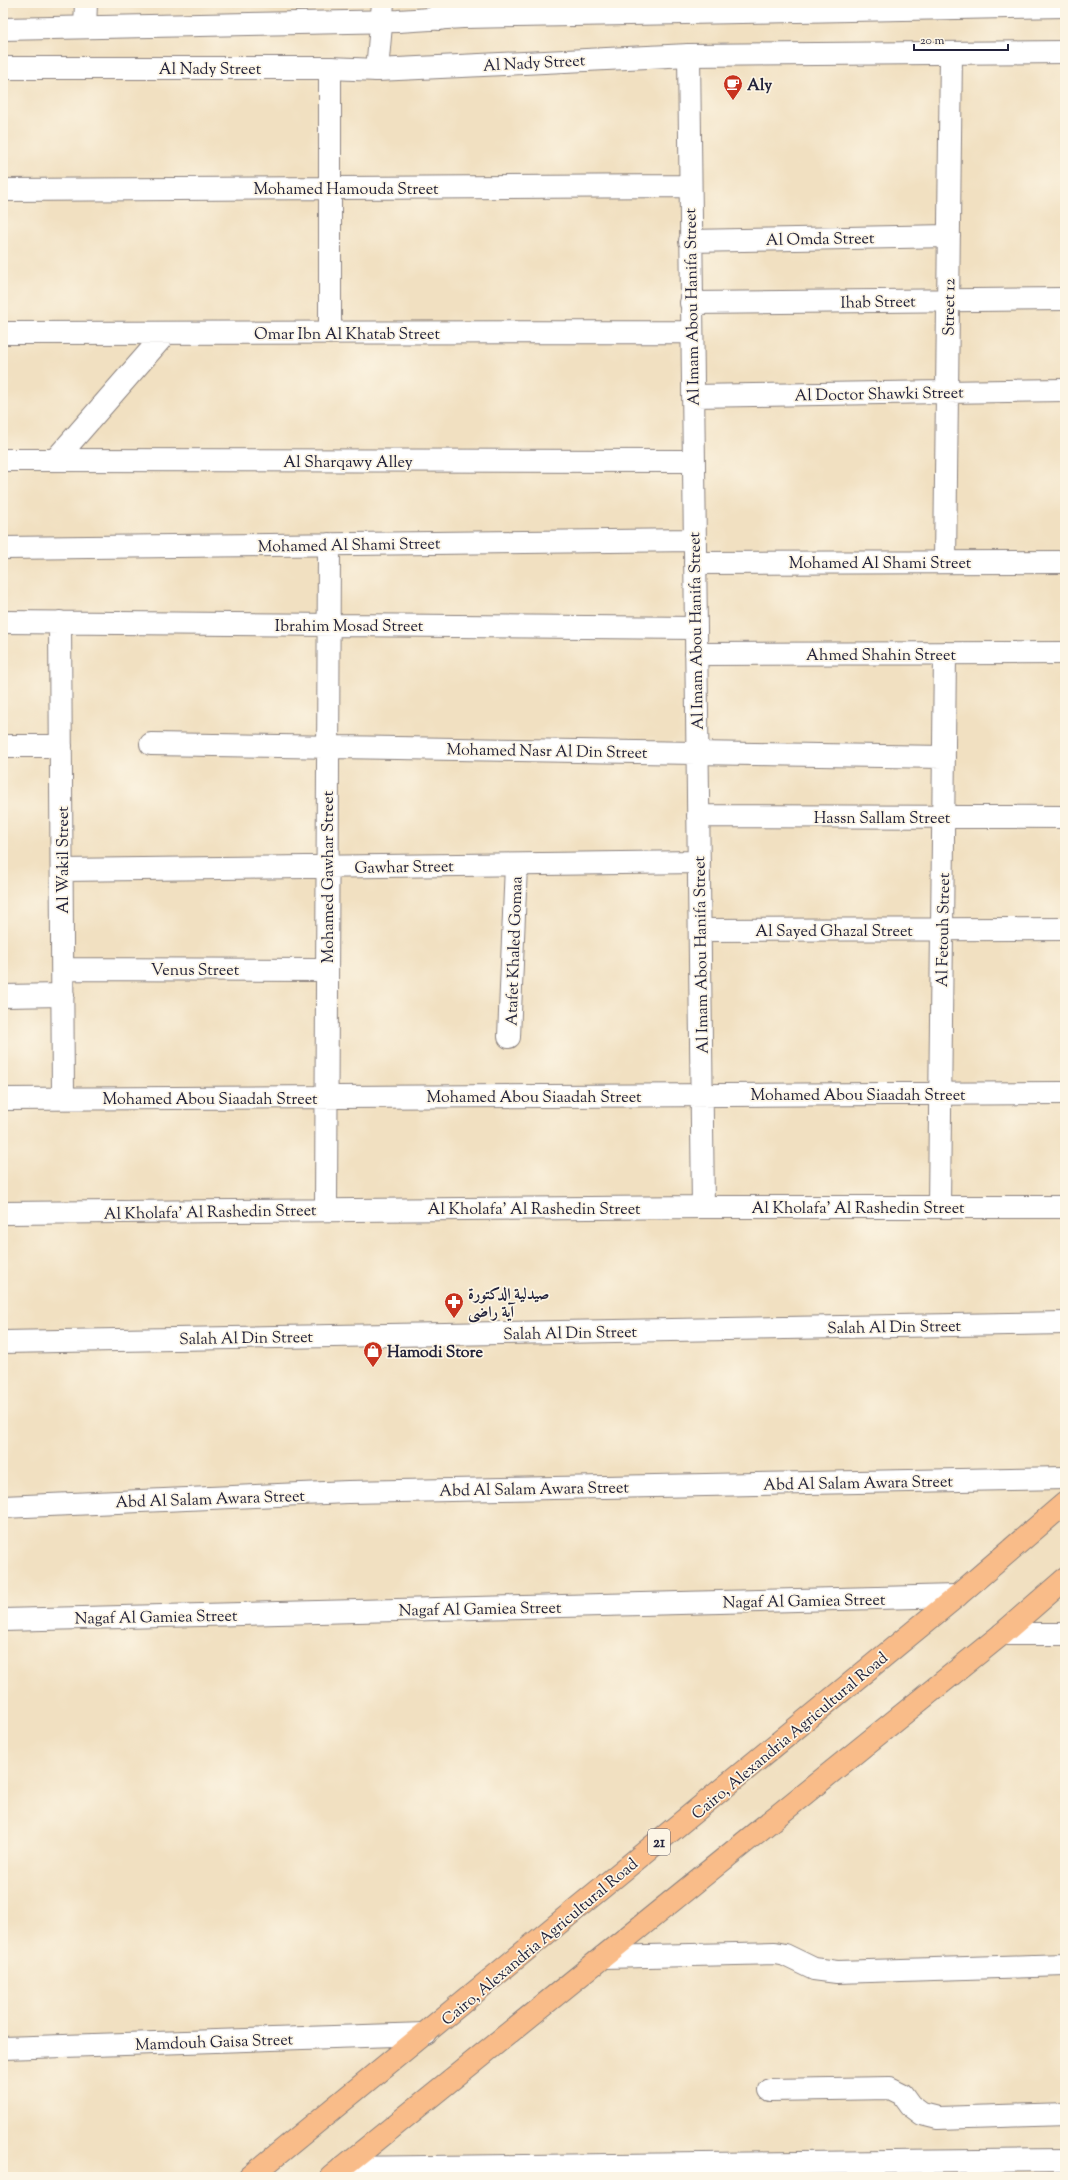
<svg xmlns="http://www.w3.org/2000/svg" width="1068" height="2180" font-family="'Sorts Mill Goudy',Amiri,serif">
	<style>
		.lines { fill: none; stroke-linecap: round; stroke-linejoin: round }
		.minor-casing { stroke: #8a817e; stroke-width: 24 }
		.tertiary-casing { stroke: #8a817e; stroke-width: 24 }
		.trunk-casing { stroke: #8a817e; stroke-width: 24 }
		.minor { stroke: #fff; stroke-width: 22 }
		.tertiary { stroke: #fff; stroke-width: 22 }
		.trunk { stroke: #f9bc89; stroke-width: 22 }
		.labels { text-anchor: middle; stroke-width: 3.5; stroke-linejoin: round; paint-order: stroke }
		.shield { fill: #fcf5e5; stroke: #63616e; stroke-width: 1 }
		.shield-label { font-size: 15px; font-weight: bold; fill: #22223b }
		.street-label { font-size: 16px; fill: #22223b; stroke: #fcf5e5 }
		.poi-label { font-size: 16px; font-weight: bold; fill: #22223b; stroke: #fcf5e5; text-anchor: start }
	</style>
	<rect width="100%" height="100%" fill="#fcf5e5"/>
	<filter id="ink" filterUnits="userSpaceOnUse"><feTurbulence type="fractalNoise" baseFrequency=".025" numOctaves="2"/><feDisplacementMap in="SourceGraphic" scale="8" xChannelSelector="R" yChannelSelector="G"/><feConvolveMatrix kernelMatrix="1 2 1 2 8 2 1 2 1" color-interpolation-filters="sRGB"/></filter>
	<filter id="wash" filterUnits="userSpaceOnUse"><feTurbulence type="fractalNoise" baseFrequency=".012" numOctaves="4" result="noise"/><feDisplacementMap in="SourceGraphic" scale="16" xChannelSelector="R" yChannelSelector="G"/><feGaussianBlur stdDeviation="0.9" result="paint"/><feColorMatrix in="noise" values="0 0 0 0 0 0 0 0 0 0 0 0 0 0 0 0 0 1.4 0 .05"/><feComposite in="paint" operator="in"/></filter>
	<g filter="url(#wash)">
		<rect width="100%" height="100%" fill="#f1e0c1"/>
	</g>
	<g filter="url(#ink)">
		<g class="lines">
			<g class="minor-casing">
				<path id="minor" d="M440,19l1,-16
					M85,27l1,-24
					M689,55l14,1152
					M377,70l6,-67
					M3,190l686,-4
					M690,241l259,-5
					M691,303l374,-4
					M3,333l688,-1
					M330,333v-265
					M693,396l372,-6
					M3,460l690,1
					M55,460l111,-127
					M3,548l691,-8
					M945,562l6,-509
					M695,563l370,-1
					M3,622l693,6
					M60,622l3,476
					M696,654l369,-1
					M151,744l793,13
					M3,746h58
					M698,816l367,1
					M62,870l637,-8
					M700,930l365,-1
					M63,969l264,1
					M3,996l60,-1
					M509,1037l7,-172
					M3,1099l1062,-6
					M939,1206l6,-553
					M326,1209l3,-665
					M3,1213l700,-6h362
					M3,1342l1062,-19
					M3,1507l345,-15 717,-14
					M3,1620l954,-24
					M1002,1634h63
					M603,1957l172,-4 10,2 29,14 23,3 228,-7
					M3,2048l423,-14
					M770,2090l120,-2 12,6 8,11 12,9 16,4 127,-4
					M342,2168l723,-8"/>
			</g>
			<g class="tertiary-casing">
				<path id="tertiary" d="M3,29l395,-8 65,-4 602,-11
					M3,68h327l47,2 312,-15 376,-3"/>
			</g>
			<g class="trunk-casing">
				<path id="trunk" d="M250,2177l707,-581 108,-93
					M331,2177l671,-543 63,-55"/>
			</g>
			<use href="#minor" class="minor"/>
			<use href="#tertiary" class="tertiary"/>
			<use href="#trunk" class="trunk"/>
		</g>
	</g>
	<defs>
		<g id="cafe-pin" transform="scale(1)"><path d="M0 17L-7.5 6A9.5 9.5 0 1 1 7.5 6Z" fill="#c8321e" stroke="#fcf5e5"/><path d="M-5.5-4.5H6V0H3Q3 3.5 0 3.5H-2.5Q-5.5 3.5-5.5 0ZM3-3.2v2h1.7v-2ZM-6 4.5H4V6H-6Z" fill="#fff"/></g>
		<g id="pharmacy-pin" transform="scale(1)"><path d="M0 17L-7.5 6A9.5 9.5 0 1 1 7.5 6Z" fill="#c8321e" stroke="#fcf5e5"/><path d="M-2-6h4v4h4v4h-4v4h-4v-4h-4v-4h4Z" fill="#fff"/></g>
		<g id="shop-pin" transform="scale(1)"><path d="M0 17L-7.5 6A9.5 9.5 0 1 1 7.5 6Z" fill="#c8321e" stroke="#fcf5e5"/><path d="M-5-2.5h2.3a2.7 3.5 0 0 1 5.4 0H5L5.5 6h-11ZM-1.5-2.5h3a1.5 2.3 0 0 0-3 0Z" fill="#fff"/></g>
	</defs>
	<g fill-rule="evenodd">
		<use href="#cafe-pin" x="733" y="84"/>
		<use href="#pharmacy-pin" x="454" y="1302"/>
		<use href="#shop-pin" x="373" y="1351"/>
	</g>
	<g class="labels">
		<rect class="shield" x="648" y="1829" width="22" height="26" rx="3"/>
		<g class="shield-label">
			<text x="659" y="1847">21</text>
		</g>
		<g class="street-label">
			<text transform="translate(534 62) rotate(-3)" y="6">Al Nady Street</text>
			<text x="210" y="74">Al Nady Street</text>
			<text x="346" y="194">Mohamed Hamouda Street</text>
			<text transform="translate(820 238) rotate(-1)" y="6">Al Omda Street</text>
			<text transform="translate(878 301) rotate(-1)" y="6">Ihab Street</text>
			<text transform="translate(691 307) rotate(-91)" y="6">Al Imam Abou Hanifa Street</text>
			<text transform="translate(948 307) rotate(-89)" y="6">Street 12</text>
			<text x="347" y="339">Omar Ibn Al Khatab Street</text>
			<text transform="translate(879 393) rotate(-1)" y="6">Al Doctor Shawki Street</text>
			<text x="348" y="467">Al Sharqawy Alley</text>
			<text transform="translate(349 544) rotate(-1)" y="6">Mohamed Al Shami Street</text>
			<text x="880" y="568">Mohamed Al Shami Street</text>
			<text x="349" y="631">Ibrahim Mosad Street</text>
			<text transform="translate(695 631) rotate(-91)" y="6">Al Imam Abou Hanifa Street</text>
			<text x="881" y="660">Ahmed Shahin Street</text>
			<text transform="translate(547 750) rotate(1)" y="6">Mohamed Nasr Al Din Street</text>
			<text x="882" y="823">Hassn Sallam Street</text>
			<text transform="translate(62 860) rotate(-90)" y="6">Al Wakil Street</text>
			<text transform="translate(404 866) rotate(-1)" y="6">Gawhar Street</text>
			<text transform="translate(327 877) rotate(-90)" y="6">Mohamed Gawhar Street</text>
			<text x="834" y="936">Al Sayed Ghazal Street</text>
			<text transform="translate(942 930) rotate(-89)" y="6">Al Fetouh Street</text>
			<text transform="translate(513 951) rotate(-88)" y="6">Atafet Khaled Gomaa</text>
			<text transform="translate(700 955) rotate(-91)" y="6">Al Imam Abou Hanifa Street</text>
			<text x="195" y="975">Venus Street</text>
			<text x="858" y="1100">Mohamed Abou Siaadah Street</text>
			<text x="534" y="1102">Mohamed Abou Siaadah Street</text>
			<text x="210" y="1104">Mohamed Abou Siaadah Street</text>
			<text x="858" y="1213">Al Kholafa' Al Rashedin Street</text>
			<text x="534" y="1214">Al Kholafa' Al Rashedin Street</text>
			<text transform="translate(210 1211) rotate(-1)" y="6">Al Kholafa' Al Rashedin Street</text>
			<text transform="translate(894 1326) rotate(-1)" y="6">Salah Al Din Street</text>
			<text transform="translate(570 1332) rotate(-1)" y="6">Salah Al Din Street</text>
			<text transform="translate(246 1337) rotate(-1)" y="6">Salah Al Din Street</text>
			<text transform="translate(858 1482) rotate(-1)" y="6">Abd Al Salam Awara Street</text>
			<text transform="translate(534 1488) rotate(-1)" y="6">Abd Al Salam Awara Street</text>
			<text transform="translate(210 1498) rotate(-2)" y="6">Abd Al Salam Awara Street</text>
			<text transform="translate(804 1600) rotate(-1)" y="6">Nagaf Al Gamiea Street</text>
			<text transform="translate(480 1608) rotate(-1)" y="6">Nagaf Al Gamiea Street</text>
			<text transform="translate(156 1616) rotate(-1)" y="6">Nagaf Al Gamiea Street</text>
			<text transform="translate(789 1735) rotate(-40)" y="6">Cairo, Alexandria Agricultural Road</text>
			<text transform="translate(539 1941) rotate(-40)" y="6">Cairo, Alexandria Agricultural Road</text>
			<text transform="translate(214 2041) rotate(-2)" y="6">Mamdouh Gaisa Street</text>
		</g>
		<g class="poi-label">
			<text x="747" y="90">Aly</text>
			<text x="468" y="1299">صيدلية الدكتورة<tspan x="468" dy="18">آية راضى</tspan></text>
			<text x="387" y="1357">Hamodi Store</text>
		</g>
	</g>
	<rect width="1068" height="2180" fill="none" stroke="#fcf5e5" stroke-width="16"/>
	<path d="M914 44v6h94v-6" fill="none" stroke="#22223b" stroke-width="2"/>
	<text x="920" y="44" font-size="12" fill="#22223b" stroke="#fcf5e5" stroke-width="3" paint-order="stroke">20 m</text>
</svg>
